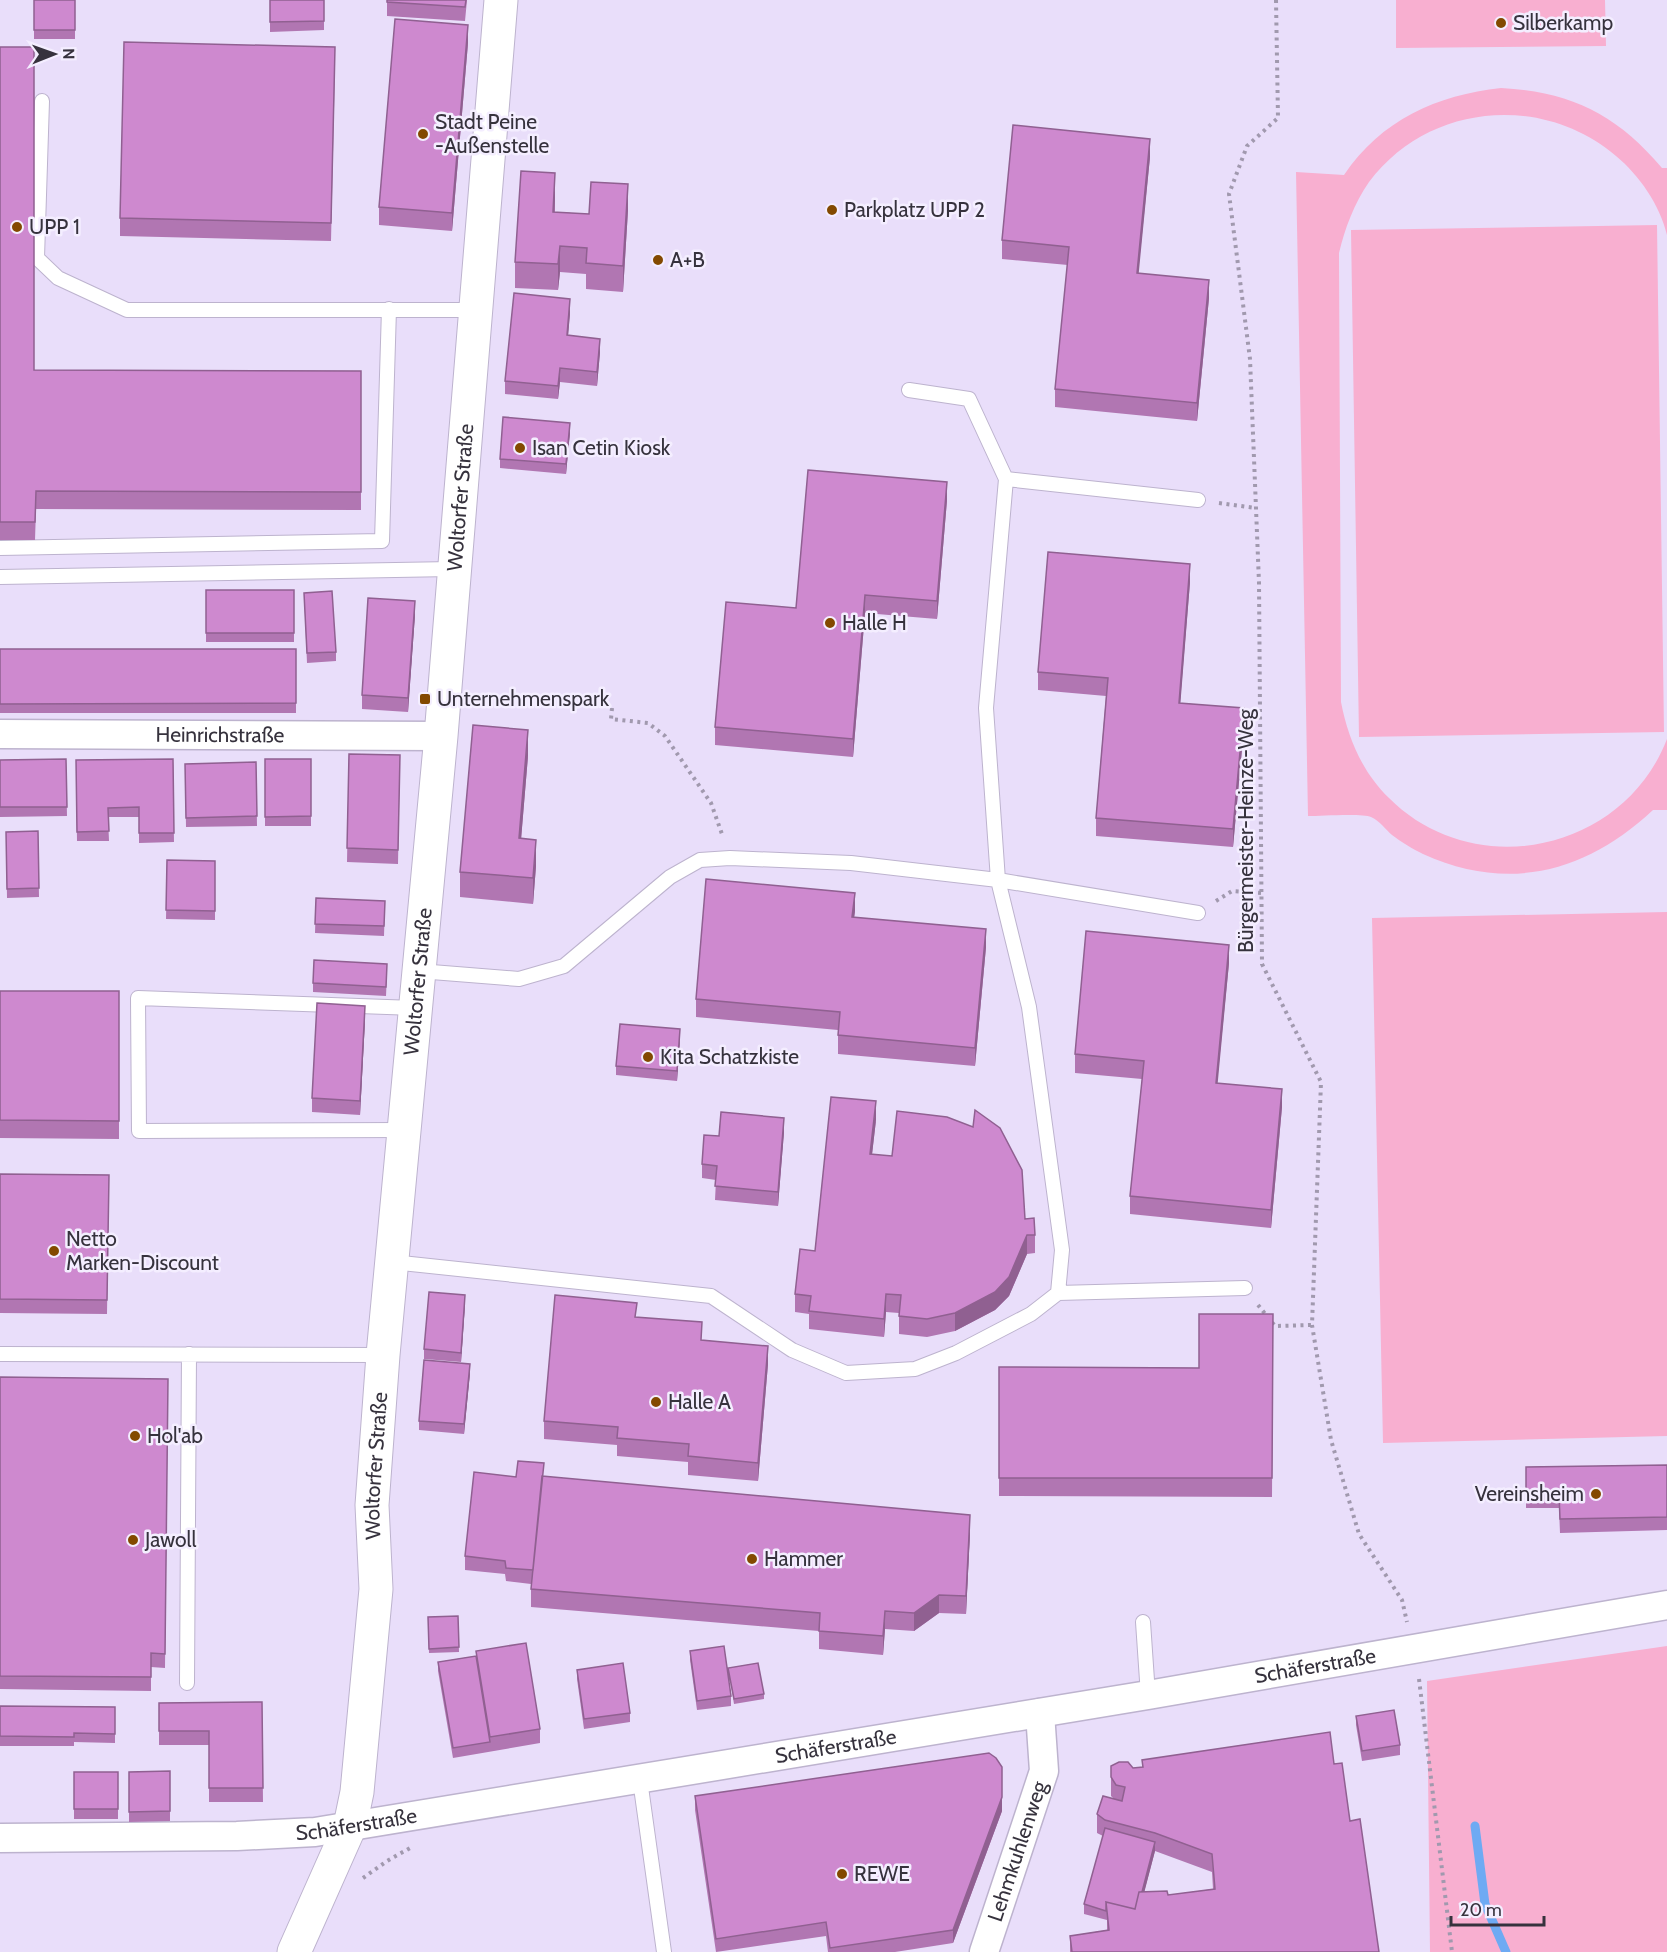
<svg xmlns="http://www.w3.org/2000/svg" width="1667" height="1952" font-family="Cabin,sans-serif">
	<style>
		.green { fill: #f8afd0 }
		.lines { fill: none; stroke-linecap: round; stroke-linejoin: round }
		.stream { stroke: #6eaaf3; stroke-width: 9 }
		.lane-casing { stroke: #bdb3ce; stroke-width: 16 }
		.street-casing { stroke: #bdb3ce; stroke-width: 31 }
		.secondary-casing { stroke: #bdb3ce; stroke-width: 35 }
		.path { stroke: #a199ae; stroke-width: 4; stroke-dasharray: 3 4.5; stroke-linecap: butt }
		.lane { stroke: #fff; stroke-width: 14 }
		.street { stroke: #fff; stroke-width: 28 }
		.secondary { stroke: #fff; stroke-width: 33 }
		.wall { fill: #b176b2; fill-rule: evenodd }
		.shaded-wall { fill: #906091 }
		.building { fill: #ce89cf; stroke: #906091; stroke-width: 1.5 }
		.poi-dot { fill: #834900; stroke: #f4eeff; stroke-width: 2 }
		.labels { text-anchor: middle; stroke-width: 5; stroke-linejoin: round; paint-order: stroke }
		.poi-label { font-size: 21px; fill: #36323d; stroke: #f4eeff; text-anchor: start }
		.street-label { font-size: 21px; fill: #36323d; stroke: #f4eeff }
	</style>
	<rect width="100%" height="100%" fill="#e9defa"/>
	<path class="green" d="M1396,0h209l1,46 -210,2z
		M1501,88c70,4 115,26 161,80h5v67c-7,-30 -28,-60 -51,-79 -74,-63 -188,-53 -247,26 -15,22 -24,46 -30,71l2,449c7,36 21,70 48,96 86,86 235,53 278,-59v71h-14c-66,62 -144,83 -230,44 -10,-5 -22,-12 -31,-19 -6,-5 -13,-15 -21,-18 -8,-4 -51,-1 -63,-1l-12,-644 48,3c37,-55 93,-80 157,-87z
		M1657,225l7,507 -305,5 -8,-507z
		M1667,912v524l-284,7 -11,-525z
		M1667,1646v306h-237l-3,-271z"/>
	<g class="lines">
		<path class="stream" d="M1475,1826l10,78 21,48"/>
		<g class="lane-casing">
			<path id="lane" d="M0,257l37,1 21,20 69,32h348
				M37,258l5,-157
				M909,390l60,9 37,80 -20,229 12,172 200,33
				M1006,479l192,21
				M0,548l382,-7 7,-232
				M0,577l452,-8
				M404,1130l-265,1 -1,-133 277,10
				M392,1262l319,34 81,54 54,23 69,-4 41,-16 75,-39 27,-21 4,-43 -33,-243 -31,-127 -147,-17 -121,-5 -30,2 -30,17 -106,89 -45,13 -100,-8
				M1058,1293l187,-5
				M0,1354l383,1
				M1143,1622l5,73
				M187,1683l2,-329
				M640,1780l24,172"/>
		</g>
		<g class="street-casing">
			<g id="street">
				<path id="s1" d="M0,734l441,2"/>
				<path id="s2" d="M0,1838l237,-2 78,-4 833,-137 519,-90"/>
				<path id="s3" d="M984,1952l60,-181 -4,-58"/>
			</g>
		</g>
		<g class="secondary-casing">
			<g id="secondary">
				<path id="s4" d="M294,1952l56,-126 7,-34 19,-203 -4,-84 11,-150 58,-619 60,-736"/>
			</g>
		</g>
		<path class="path" d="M1276,0l2,118 -31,28 -18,48 21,165 9,224 3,381 59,118 -9,243 19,115 28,94 43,66 5,22
			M1219,503l37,5
			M612,708l-1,11 37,4 17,13 46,67 12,34
			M1216,901l16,-10 29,2
			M1258,1305l17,21 37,-1
			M1419,1679l33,273
			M363,1878l24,-17 23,-13"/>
		<use href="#lane" class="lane"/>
		<use href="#street" class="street"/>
		<use href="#secondary" class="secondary"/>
	</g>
	<path class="wall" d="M34,0h41v39h-41z
		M270,0h54v30l-54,2z
		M387,0h80l-2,21 -78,-5z
		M468,43l-16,188 -73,-6v-18z
		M0,47l34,323 327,1v139l-325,-1 -1,31h-35z
		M335,65l-4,176 -211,-5v-18z
		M1150,157l-12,116 71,25 -12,123 -142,-14v-18l13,-124 -66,-6v-19z
		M555,199v13l34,2 39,-4 -5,82 -37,-3v-15l-26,-2 -2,18 -43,-2v-26z
		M570,313l-2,22 32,17 -3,34 -37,-4 -2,17 -53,-5v-13z
		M570,432l-4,42 -66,-6v-9z
		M947,500l-10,119 -72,-6 -12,144 -138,-12v-18l81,-119z
		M1190,582l-10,121 64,24 -11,120 -137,-11v-18l10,-122 -68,-6v-18z
		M206,590h88v52h-88z
		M304,593l32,59v9l-29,2z
		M415,615l-7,97 -46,-3v-14z
		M0,649h296v64h-296z
		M349,754l51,1 -2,109 -51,-2z
		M528,756l-7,83 15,27 -3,38 -73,-7v-25z
		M66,759l1,57 -67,1v-57z
		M173,759l1,83 -35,1v-26h-31l1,24h-32l-1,-81z
		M265,759h46v67h-46z
		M256,762l1,64 -71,1 -1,-63z
		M38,831l1,66 -32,1 -1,-66z
		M167,860l48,1v59l-49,-1z
		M316,898l69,3 -1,35 -69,-3z
		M855,911l-1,6 132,30 -11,119 -137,-12v-24l-142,-13v-18z
		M1229,963l-12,120 65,24 -11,121 -141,-14v-18l12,-117 -67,-6v-19z
		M387,973l-1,23 -73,-4v-9z
		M0,991h119v148l-119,-1z
		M365,1020l-5,95 -48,-3v-14z
		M680,1039l-3,42 -61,-6v-9z
		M876,1120l-4,34 153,65 10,16v18l-8,1 -18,42 -14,14 -40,21 -28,6 -28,-3v-21l-13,-1 -2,25 -75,-8v-15l-14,-2v-18z
		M784,1132l-6,74 -63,-6 1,-20 -14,-2v-14l17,-28z
		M0,1174l109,1 -2,139 -107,-1z
		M465,1304l-4,58 -37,-3v-10z
		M1273,1314l-1,183 -273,-1v-129l200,1z
		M637,1317l131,47 -10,117 -70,-6v-13l-71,-6v-11l-73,-6v-18z
		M470,1373l-6,61 -45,-4v-9z
		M0,1377l168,2 -3,289 -14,-1v24l-151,-2z
		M1667,1465v65l-107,3 -1,-25h-33v-41z
		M544,1476l426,57 -4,81 -27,-1 -25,18 -29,-2 -2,26 -64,-6v-18l-288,-24v-23l-25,-3 -1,-7 -40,-4v-14l51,-79z
		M458,1616l1,36 -30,1 -1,-36z
		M476,1651l64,78v14l-87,15 -15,-87v-9l38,-6z
		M690,1651l41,45v10l-34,4 -7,-50z
		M728,1668l36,26v5l-30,5z
		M577,1670l53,43v9l-46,7 -7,-50z
		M262,1702l1,100h-54v-57h-50v-42z
		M0,1706l115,1v36l-41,-1v4h-74z
		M1356,1716l44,29v10l-38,6 -6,-36z
		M1142,1760l192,4 16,57 29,131h-309v-16l37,-6v-10l-23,-6v-10l19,-68 -6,-3v-19l16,-16 -2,-2v-30l22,2 9,-1zM1155,1851l57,21 1,17 -45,6 -24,-3z
		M170,1771v50l-41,1v-50z
		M74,1772h44v47h-44z
		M695,1796l307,15 -49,132 -58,9h-67l-2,-16 -110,16 -21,-142z"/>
	<path class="shaded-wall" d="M468,25v18l-16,188v-18z
		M1150,139v18l-13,134v-18z
		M555,173v26l-2,39v-26z
		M628,184v26l-5,82v-26z
		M560,246v26l-2,18v-26z
		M1209,280v18l-12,123v-18z
		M570,299v14l-3,36v-14z
		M600,339v13l-3,34v-14z
		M560,368v14l-2,17v-13z
		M570,423v9l-4,42v-10z
		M947,482v18l-10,119v-18z
		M1190,564v18l-11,139v-18z
		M865,595v18l-12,144v-18z
		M415,601v14l-7,97v-14z
		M1244,708v19l-11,120v-18z
		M528,730v26l-9,108v-26z
		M536,840v26l-3,38v-26z
		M855,893v18l-3,24v-18z
		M986,929v18l-11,119v-18z
		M1229,945v18l-13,138v-18z
		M365,1006v14l-5,95v-14z
		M680,1029v10l-3,42v-10z
		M1282,1089v18l-11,121v-18z
		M876,1101v19l-6,52v-18z
		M784,1118v14l-6,74v-14z
		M1027,1235v19l-18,42 -14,14 -40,21v-18z
		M886,1294v18l-2,25v-18z
		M465,1295v9l-4,58v-9z
		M768,1346v18l-10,117v-18z
		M470,1364v9l-6,61v-10z
		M970,1515v18l-4,81v-18z
		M939,1595v18l-25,18v-18z
		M885,1611v18l-2,26v-19z
		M1002,1797v14l-49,132v-13z
		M1155,1842v9l-20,77v-10z"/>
	<path class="building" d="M34,0h41v30h-41z
		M270,0h54v21l-54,1z
		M387,0h79l-1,7 -78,-5z
		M395,19l73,6 -16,188 -73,-6z
		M124,42l211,5 -4,176 -211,-5z
		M0,47h34v323l327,1v121l-325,-1 -1,31h-35z
		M1013,125l137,14 -13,134 72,7 -12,123 -142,-14 14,-142 -67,-7z
		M521,171l34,2 -2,39 36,2 2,-32 37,2 -5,82 -37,-3 1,-15 -27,-2 -2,18 -43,-2z
		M514,293l56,6 -3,36 33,4 -3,33 -37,-4 -2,18 -53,-5z
		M503,417l67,6 -4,41 -66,-5z
		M808,470l139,12 -10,119 -72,-6 -12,144 -138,-12 11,-125 70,6z
		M1048,552l142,12 -11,139 65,5 -11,121 -137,-11 12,-140 -70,-6z
		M206,590h88v43h-88z
		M332,591l4,61 -29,1 -3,-60z
		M368,598l47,3 -7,97 -46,-3z
		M0,649h296v54l-296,1z
		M473,725l55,5 -9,108 17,2 -3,38 -73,-6z
		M349,754l51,1 -2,95 -51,-2z
		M66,759l1,48h-67v-47z
		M173,759l1,74h-35v-26l-31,1 1,23 -32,1 -1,-72z
		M265,759h46v57l-46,1z
		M256,762l1,54 -71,2 -1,-54z
		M38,831l1,57 -32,1 -1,-57z
		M167,860l48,1v50l-49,-1z
		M706,879l149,14 -3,24 134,12 -11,119 -137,-13 2,-23 -144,-13z
		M316,898l69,3 -1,25 -69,-2z
		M1086,931l143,14 -13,138 66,6 -11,121 -141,-14 14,-135 -69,-7z
		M314,960l73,4 -1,23 -73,-4z
		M0,991h119v130l-119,-1z
		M317,1003l48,3 -5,95 -48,-3z
		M620,1024l60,5 -3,42 -61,-5z
		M831,1097l45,4 -6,53 22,2 5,-45 50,6 26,10 2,-17 25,18 22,42 3,49 9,-1 1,17h-8l-18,42 -14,15 -40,21 -28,6 -28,-3 2,-21 -15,-1 -2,25 -75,-8 2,-15 -16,-2 5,-45 15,2z
		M721,1112l63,6 -6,74 -63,-6 2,-20 -15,-2 2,-29 15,1z
		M0,1174l109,1 -2,125 -107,-1z
		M429,1292l36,3 -4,58 -37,-4z
		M555,1295l82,8 -2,14 67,5 -1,18 67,6 -10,117 -70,-7 1,-12 -72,-6 1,-11 -74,-6z
		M1199,1314h74l-1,164h-273v-111l200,1z
		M424,1360l46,4 -6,60 -45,-3z
		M0,1377l168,2 -3,275 -14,-1v24l-151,-1z
		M518,1461l26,2 -11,107 -27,-2 -1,-7 -40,-5 9,-84 42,5z
		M1667,1465v52l-107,2 -1,-25h-33v-27z
		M542,1476l428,39 -4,81 -27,-1 -25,18 -29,-2 -2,25 -64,-5 1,-18 -289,-24z
		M458,1616l1,31 -30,2 -1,-32z
		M526,1643l14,86 -50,8 -14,-86z
		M724,1646l7,50 -34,5 -7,-50z
		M476,1656l14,86 -37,6 -15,-86z
		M623,1663l7,50 -46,6 -7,-49z
		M758,1663l6,31 -30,5 -6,-31z
		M262,1702l1,86h-54v-57h-50v-28z
		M0,1706l115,1v27l-41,-1v4l-74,-1z
		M1394,1710l6,35 -38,6 -6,-35z
		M1330,1732l4,32 8,-1 8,58 10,-2 19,133h-307l-2,-16 39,-6 -3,-28 29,7 4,-17 28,-1 1,4 47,-6 -3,-35 -57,-21 -50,-13 -8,-6 6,-18 19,5 3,-14 -9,-2 -5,-8v-11l8,-4h9l5,6 10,-1 -1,-7z
		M989,1753l7,5 6,9v30l-49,133 -123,18 -4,-26 -110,17 -21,-143z
		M170,1771v40l-41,1v-40z
		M74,1772h44v37h-44z
		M1105,1828l50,14 -13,50h-3l-4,17 -29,-7v9l-22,-7z"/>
	<g class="poi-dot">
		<circle cx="1501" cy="23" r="6"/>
		<circle cx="423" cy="134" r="6"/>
		<circle cx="832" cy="210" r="6"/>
		<circle cx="17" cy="227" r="6"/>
		<circle cx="658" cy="260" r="6"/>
		<circle cx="520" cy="448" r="6"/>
		<circle cx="830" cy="623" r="6"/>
		<rect x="419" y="693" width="12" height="12" rx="3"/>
		<circle cx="648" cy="1057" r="6"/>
		<circle cx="54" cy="1251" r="6"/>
		<circle cx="656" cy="1402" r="6"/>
		<circle cx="135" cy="1436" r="6"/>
		<circle cx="1596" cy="1494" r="6"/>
		<circle cx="133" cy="1540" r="6"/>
		<circle cx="752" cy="1559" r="6"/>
		<circle cx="842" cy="1874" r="6"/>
	</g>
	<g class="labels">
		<g class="poi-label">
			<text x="1513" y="30">Silberkamp</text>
			<text x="435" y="129">Stadt Peine<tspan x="435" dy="24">-Außenstelle</tspan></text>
			<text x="844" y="217">Parkplatz UPP 2</text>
			<text x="29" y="234">UPP 1</text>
			<text x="670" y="267">A+B</text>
			<text x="532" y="455">Isan Cetin Kiosk</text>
			<text x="842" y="630">Halle H</text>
			<text x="437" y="706">Unternehmenspark</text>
			<text x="660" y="1064">Kita Schatzkiste</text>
			<text x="66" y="1246">Netto<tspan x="66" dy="24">Marken-Discount</tspan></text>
			<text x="668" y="1409">Halle A</text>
			<text x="147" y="1443">Hol'ab</text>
			<text x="1584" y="1501" text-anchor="end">Vereinsheim</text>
			<text x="145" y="1547">Jawoll</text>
			<text x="764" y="1566">Hammer</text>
			<text x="854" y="1881">REWE</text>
		</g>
		<g class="street-label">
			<text dy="7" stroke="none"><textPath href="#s4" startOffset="1472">Woltorfer Straße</textPath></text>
			<text dy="7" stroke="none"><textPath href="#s1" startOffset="220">Heinrichstraße</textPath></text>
			<text transform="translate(1246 831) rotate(-90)" y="7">Bürgermeister-Heinze-Weg</text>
			<text dy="7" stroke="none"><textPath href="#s4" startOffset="986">Woltorfer Straße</textPath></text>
			<text dy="7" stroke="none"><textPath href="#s4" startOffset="500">Woltorfer Straße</textPath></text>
			<text dy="7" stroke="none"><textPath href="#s2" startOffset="1329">Schäferstraße</textPath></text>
			<text dy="7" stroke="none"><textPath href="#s2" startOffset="843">Schäferstraße</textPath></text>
			<text dy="7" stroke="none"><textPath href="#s2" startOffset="357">Schäferstraße</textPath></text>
			<text dy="7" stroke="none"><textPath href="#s3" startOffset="106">Lehmkuhlenweg</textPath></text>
		</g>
	</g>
	<g transform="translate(54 54) rotate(89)" stroke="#f4eeff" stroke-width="4.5" paint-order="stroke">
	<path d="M0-4.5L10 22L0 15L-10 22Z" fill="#36323d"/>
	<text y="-9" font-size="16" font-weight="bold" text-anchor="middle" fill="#36323d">N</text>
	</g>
	<path d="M1451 1916v9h93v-9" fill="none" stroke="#36323d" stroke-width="3"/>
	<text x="1460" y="1916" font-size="18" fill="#36323d" stroke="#f4eeff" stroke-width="4.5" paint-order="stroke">20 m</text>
</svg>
